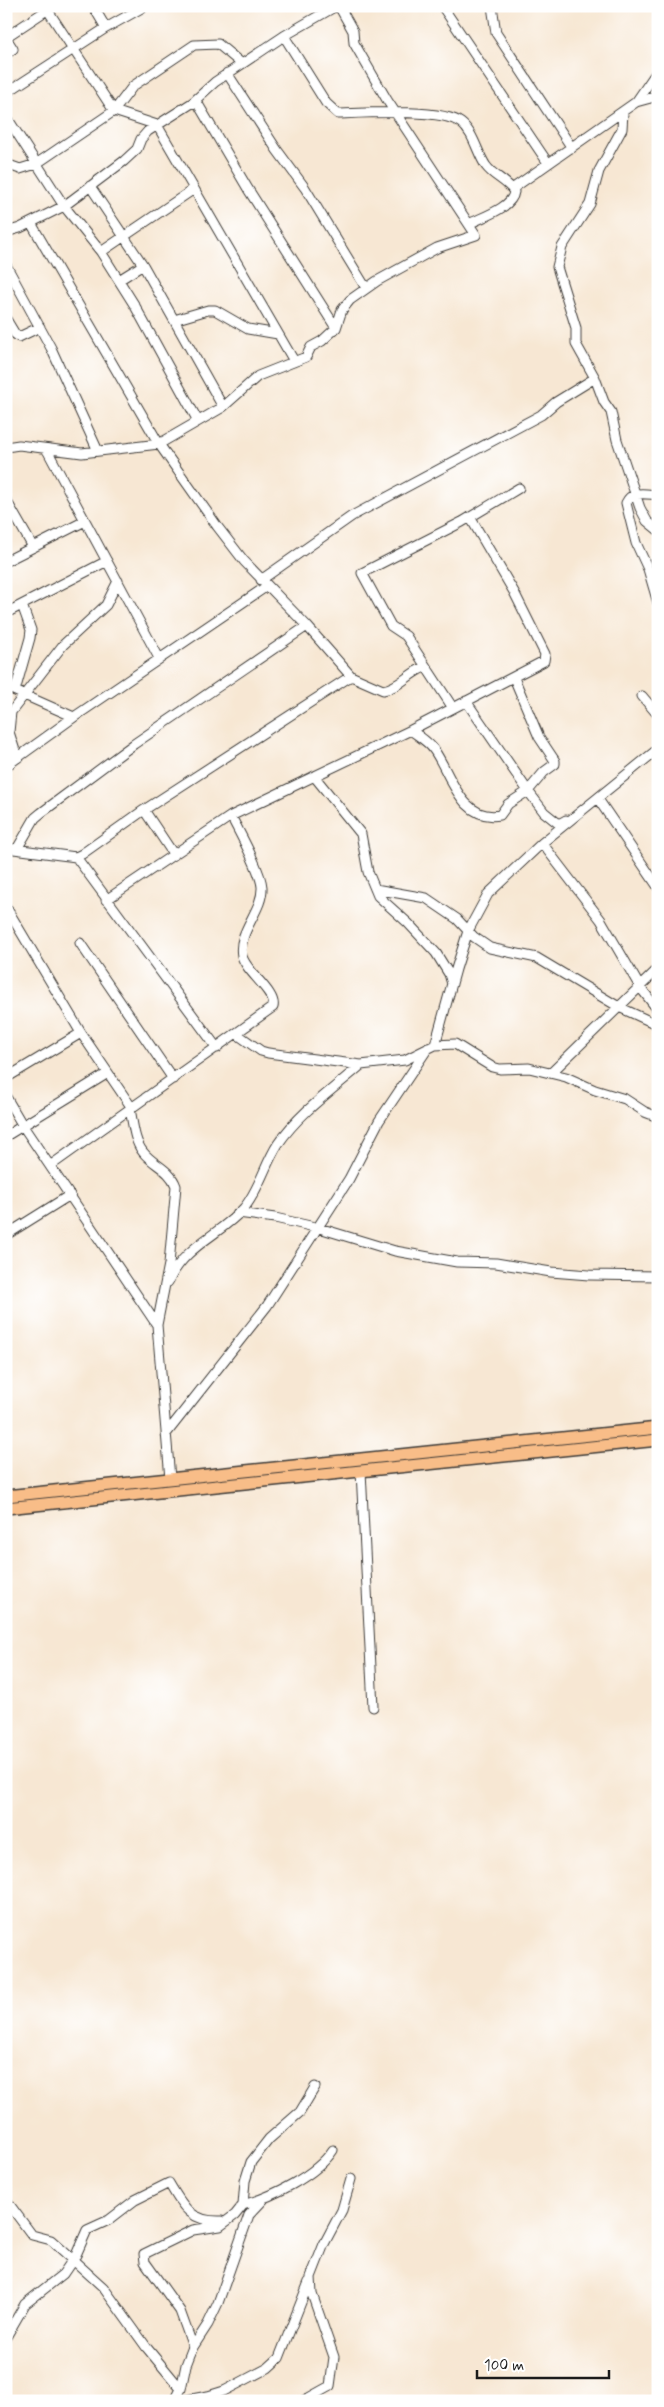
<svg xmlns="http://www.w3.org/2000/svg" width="664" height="2407" font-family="Mynerve,sans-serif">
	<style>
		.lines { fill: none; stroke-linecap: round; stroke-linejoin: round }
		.minor-casing { stroke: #3d3a37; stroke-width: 11 }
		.major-casing { stroke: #3d3a37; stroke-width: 14 }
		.minor { stroke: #fff; stroke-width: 9 }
		.major { stroke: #f8bd88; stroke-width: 11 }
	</style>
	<rect width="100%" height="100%" fill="#fff"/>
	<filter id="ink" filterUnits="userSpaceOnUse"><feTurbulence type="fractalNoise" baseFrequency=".02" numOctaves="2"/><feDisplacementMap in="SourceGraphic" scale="10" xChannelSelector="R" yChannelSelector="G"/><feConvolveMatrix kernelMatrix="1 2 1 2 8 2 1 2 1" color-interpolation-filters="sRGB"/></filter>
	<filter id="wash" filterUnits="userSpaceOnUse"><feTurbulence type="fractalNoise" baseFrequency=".0096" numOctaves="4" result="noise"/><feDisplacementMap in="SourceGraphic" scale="20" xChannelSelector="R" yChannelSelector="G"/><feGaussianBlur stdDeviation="1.12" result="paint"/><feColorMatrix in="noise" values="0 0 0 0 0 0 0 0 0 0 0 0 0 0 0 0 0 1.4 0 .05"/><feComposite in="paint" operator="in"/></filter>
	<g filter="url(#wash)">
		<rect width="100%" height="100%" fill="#f7e7d3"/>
	</g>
	<g filter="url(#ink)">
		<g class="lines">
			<g class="minor-casing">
				<path id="minor" d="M45,6l69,105 43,14 137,236
					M93,6l13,22
					M442,6l106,157
					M492,6l4,27 76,115
					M284,36l42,67 12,11c26,-1 105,-6 123,9 13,10 16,30 25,43 8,11 22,15 28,26 -2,16 -32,25 -45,32
					M6,37l47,-31
					M6,38l7,11 -7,5
					M227,73l50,77 28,38 61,100
					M6,93l100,-65 39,-22
					M636,102l22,-32
					M192,103l6,1 50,85 88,139
					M6,116l58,90 37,46 34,54 63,115
					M6,164l14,5 16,-5 78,-53 19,-25 61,-41 24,-1 24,20
					M90,186l53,79 80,142
					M512,189l124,-87 22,-6
					M31,223l128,221 58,82 27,35 63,65 44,50 32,14c16,-2 27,-18 42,-23
					M6,232l14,-4 44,-22 60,-45 13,-12 4,-10 7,-8 44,-28 23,-21 69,-46 52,-30
					M101,252l93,-63
					M6,265l45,83 47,103
					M119,280l24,-15
					M6,319l9,15 4,3 21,-10
					M174,320l34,-10h7l33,19 30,5
					M595,378l9,24 7,10 6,28 23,68 7,13 11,9
					M6,447l13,-2 63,8 77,-9 64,-37 35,-31 48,-19 5,-10 11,-6 14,-13 6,-18 8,-10 27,-19 60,-33 39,-13 -89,-135 -33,-57 -1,-12 -14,-25
					M47,450l112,208
					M658,495c-13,-1 -26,-5 -32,8l10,40 12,26 10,34
					M6,500l27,47
					M6,561l79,-40
					M261,580l91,-64 189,-101 15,-13 39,-24 -19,-34v-16l-19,-61 5,-20 28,-43 9,-33 23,-42 1,-17
					M6,613l101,-52
					M514,678l25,59 16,24v3l-11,8 -16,19 16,21 15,12 7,-4
					M6,687l68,30
					M15,691l15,-53 1,-8 -9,-25
					M642,696l16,19
					M453,708l-47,-72 -15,-10 -29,-53 100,-51 57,-34
					M411,730c7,6 18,12 23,20 17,24 27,72 66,65l8,-11 20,-13 -62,-90
					M17,757l-8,-25 2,-20 52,-67 43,-40 12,-24
					M6,766l68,-49 193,-131
					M314,776l47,58 7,38 10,24 30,27 28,30 13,21 3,10
					M598,799l60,88
					M144,810l30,45
					M542,843l59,77 39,67 18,23
					M6,848l70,9 6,-3 62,-44 207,-134
					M17,849l18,-31 6,-5 93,-69 173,-118
					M76,857l141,191
					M375,889l51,9 31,21 17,18 16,11 47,10 82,49 39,18
					M106,900l125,-84 180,-86 133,-69 1,-7 -31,-62 -44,-75
					M6,907l75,126 51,75
					M80,943l93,136
					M237,1034l24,17 7,2 93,12 44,-5 30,-15 20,-1 37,23 8,2 29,-1 37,9 29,13 30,9 20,13 13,5
					M435,1045l21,-76 12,-38 20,-37 54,-51 116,-94
					M551,1073l107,-104
					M6,1078l75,-45
					M6,1097l17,29 134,199
					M130,1109c3,14 4,32 13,43 10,13 27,17 33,34l-7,78 -12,61 13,154
					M6,1136l102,-63
					M50,1166l223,-159c4,-14 -27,-35 -31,-51 -5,-25 21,-45 20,-69 -1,-16 -23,-55 -31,-71
					M238,1213l37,5 44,10 76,23 62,11 39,1 55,9 38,3 69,1
					M6,1235l64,-40
					M168,1282c18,-38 51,-46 76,-74 15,-18 21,-44 34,-64 21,-31 54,-54 83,-79
					M166,1434l101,-128 82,-127 30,-58 49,-73
					M361,1471l12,236
					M6,2200l26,35 19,5 52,47 44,61 34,41
					M243,2205c29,-8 74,-30 90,-55
					M6,2337l19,-33 38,-30 13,-19 11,-25 22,-10 26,-20 34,-17c14,24 22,39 52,38
					M193,2347l-13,-36 -35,-49 -1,-8 49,-24 27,-4 15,-11 8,-10 2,-24 6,-19 18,-23 31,-27 15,-25
					M175,2401l6,-12 5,-24 7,-18 15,-23 10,-21 31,-88 15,-16
					M181,2401l27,-5 16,-5 44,-23 11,-10 30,-76
					M303,2401l27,-15 4,-29 -22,-63 -1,-17 13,-33 18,-34 9,-31"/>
			</g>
			<g class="major-casing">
				<path id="major" d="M6,1496l652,-68
					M6,1508l652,-68"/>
			</g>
			<use href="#minor" class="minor"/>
			<use href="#major" class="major"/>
		</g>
	</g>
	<rect width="664" height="2407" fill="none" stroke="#fff" stroke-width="25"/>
	<path d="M477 2370v8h132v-8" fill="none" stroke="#1c1c1c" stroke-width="2.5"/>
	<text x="484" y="2370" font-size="15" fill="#1c1c1c" stroke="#ffffff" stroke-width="4" paint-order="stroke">100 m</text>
</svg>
